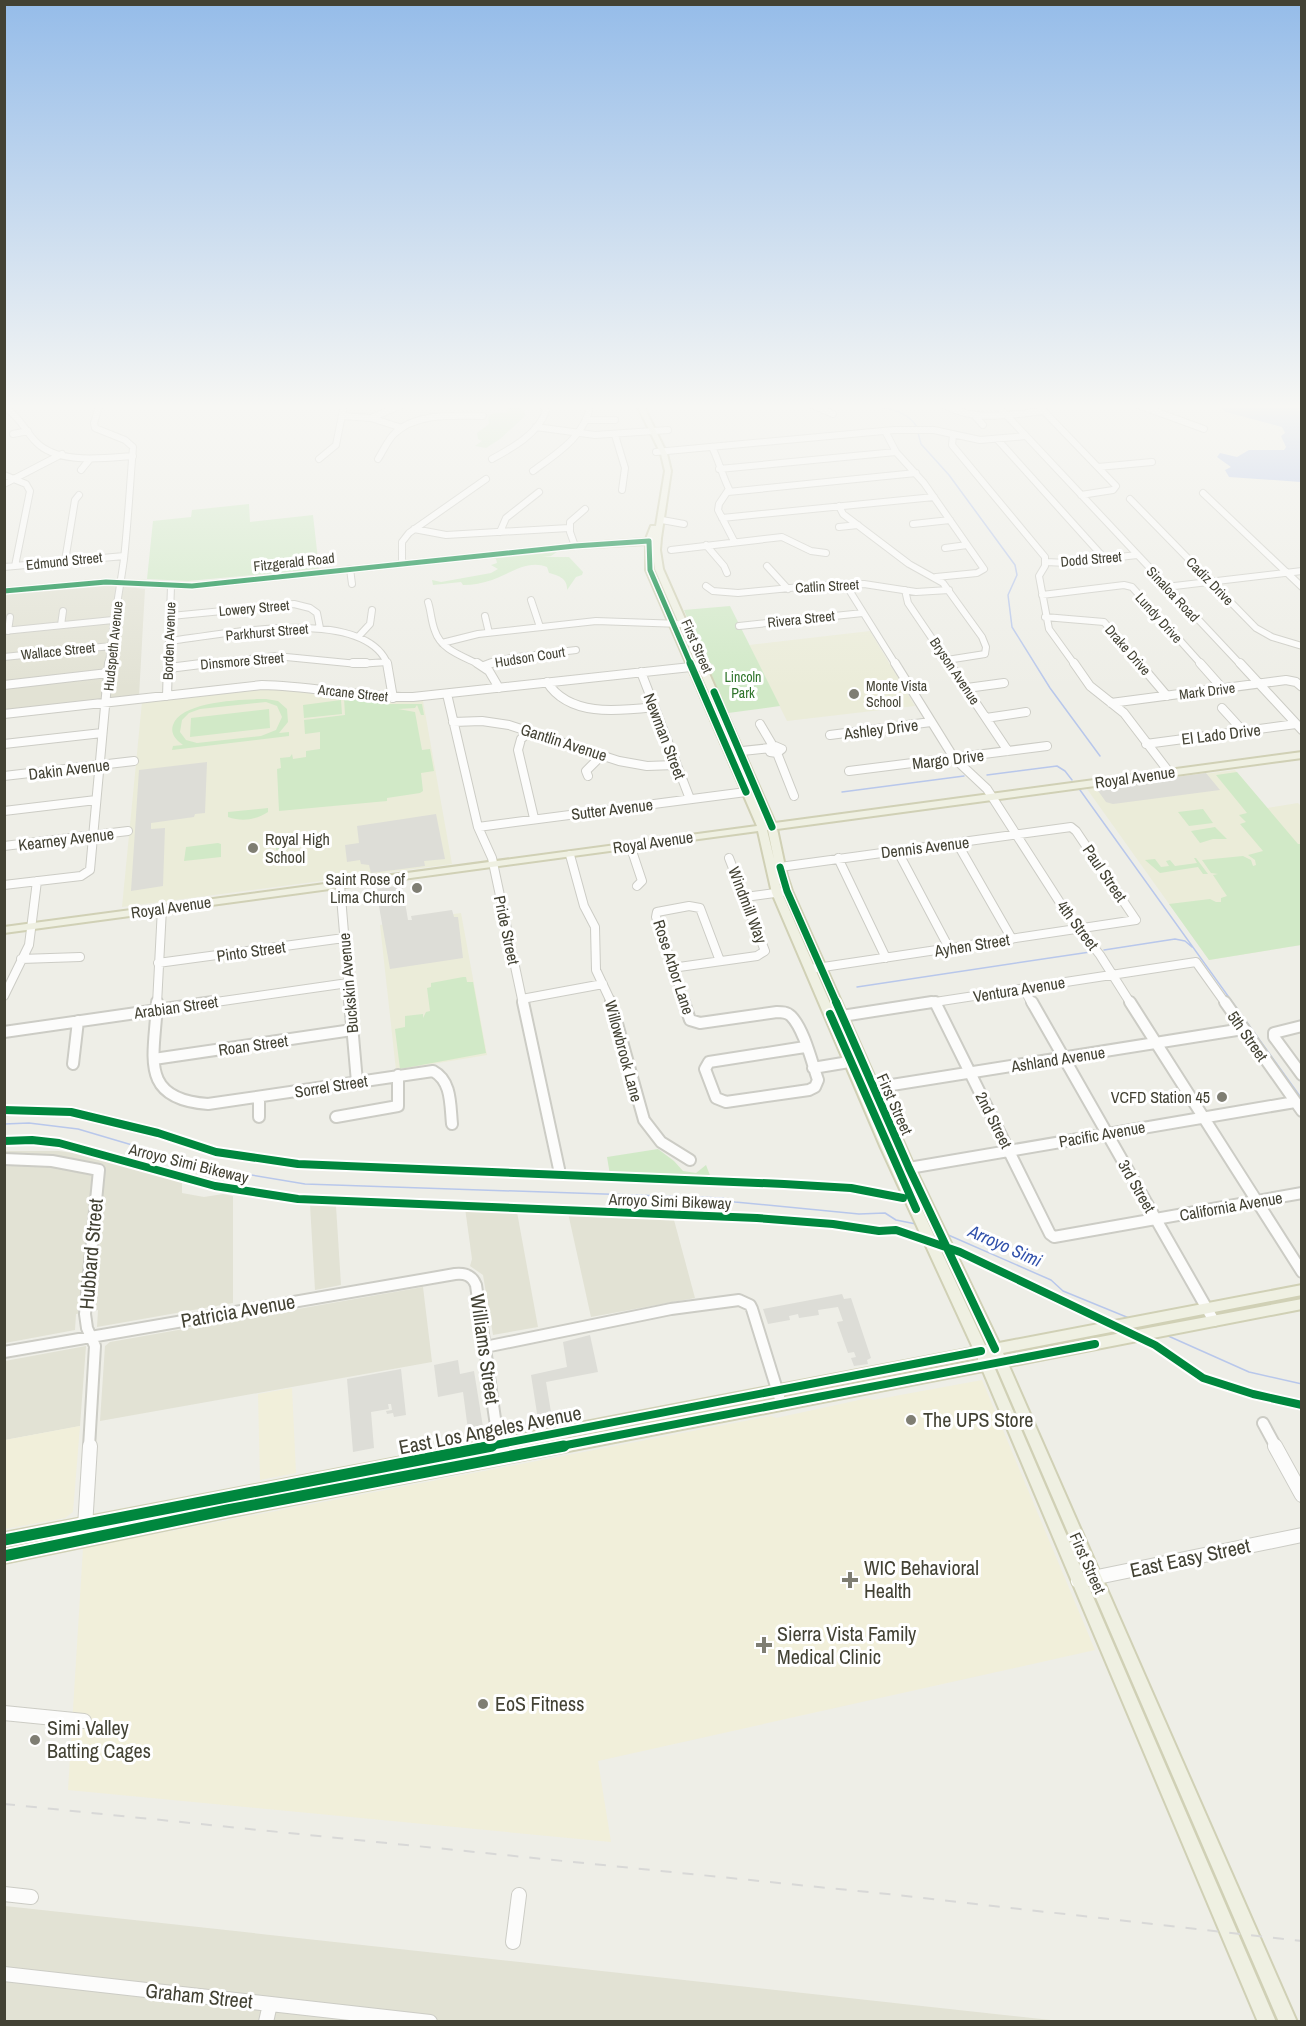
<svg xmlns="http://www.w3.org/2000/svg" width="1306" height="2026" font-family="'Archivo Narrow',sans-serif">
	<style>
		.residential { fill: #e2e2d4 }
		.commercial { fill: #f1efda }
		.education { fill: #ebecd9 }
		.green { fill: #d1e9c7; fill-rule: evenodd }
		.parking { fill: #ddddd7 }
		.water { fill: #b8c7eb }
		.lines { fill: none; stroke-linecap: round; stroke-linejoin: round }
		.stream { stroke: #b8c7eb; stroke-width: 1.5 }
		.minor-far3-casing { stroke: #ccccc5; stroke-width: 8 }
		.minor-far2-casing { stroke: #ccccc5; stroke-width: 10 }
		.minor-far1-casing { stroke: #ccccc5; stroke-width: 14 }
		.minor-casing { stroke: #ccccc5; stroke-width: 16 }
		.major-casing { stroke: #d0d0b5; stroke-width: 4 }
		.minor-far3 { stroke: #fcfcfb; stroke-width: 6 }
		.minor-far2 { stroke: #fcfcfb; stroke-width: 8 }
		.minor-far1 { stroke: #fcfcfb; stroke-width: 10 }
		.minor { stroke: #fcfcfb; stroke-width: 14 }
		.major { fill: #eff0e2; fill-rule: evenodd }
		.rail { stroke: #d8d8d7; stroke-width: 2; stroke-dasharray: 11 11; stroke-linecap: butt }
		.cycleway-far3-casing { stroke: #fff; stroke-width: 8 }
		.cycleway-far2-casing { stroke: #fff; stroke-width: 10 }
		.cycleway-far1-casing { stroke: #fff; stroke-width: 12 }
		.cycleway-casing { stroke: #fff; stroke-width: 15 }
		.cycleway-far3 { stroke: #00873e; stroke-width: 5 }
		.cycleway-far2 { stroke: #00873e; stroke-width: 7 }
		.cycleway-far1 { stroke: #00873e; stroke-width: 8 }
		.cycleway { stroke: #00873e; stroke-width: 11 }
		.poi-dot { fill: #7f7e73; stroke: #fff; stroke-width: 2 }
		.labels { text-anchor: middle; stroke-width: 6; stroke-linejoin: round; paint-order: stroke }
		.far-street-label { font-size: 14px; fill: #434234; stroke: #fff }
		.far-park-label { font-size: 14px; fill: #2e732a; stroke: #fff }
		.far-poi-label { font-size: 14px; fill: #434234; stroke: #fff; text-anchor: start }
		.street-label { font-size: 16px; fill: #434234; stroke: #fff }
		.poi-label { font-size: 16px; fill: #434234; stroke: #fff; text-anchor: end }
		.water-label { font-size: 18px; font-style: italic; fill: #3151ab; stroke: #fff }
		.near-street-label { font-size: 20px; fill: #434234; stroke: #fff }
		.near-poi-label { font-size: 20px; fill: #434234; stroke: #fff; text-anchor: start }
	</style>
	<rect width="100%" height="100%" fill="#eeeee7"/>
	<path class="residential" d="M108,585l37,4 -6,107 -134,15 -1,-117z
		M5,1151h54l49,7 74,24v11l22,4 19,-3 10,2v107l-136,24 1,-17 -22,4 -1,16 -70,13z
		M310,1205l26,1 5,79 -26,5z
		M465,1208l52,4 21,115 -45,8 -10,-60 -13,-9 2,-7z
		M568,1213l106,7 21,78 -104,19z
		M423,1287l9,75 -332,59 5,-75 5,-4z
		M86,1346l-6,80 -75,14v-79z
		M5,1906l1055,115h-1055z"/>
	<path class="commercial" d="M982,1380l113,270 -497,111 13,81 -543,-52 15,-242 688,-132 5,2 92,-20 5,2z
		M292,1388l4,85 -36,7 -2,-86z
		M80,1426l-7,86 -8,6 -60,11v-89z"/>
	<path class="education" d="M870,631l45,75 -128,15 -38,-76z
		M272,689l107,12h44l29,163 -330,43 20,-205z
		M1235,770l32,38 31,-5 4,4 -1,138 -92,15 -122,-171z
		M461,913l26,142 -91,15 -16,-145z"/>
	<path class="green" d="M507,407h13l5,5v4l-25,23 -14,9 -11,-2 7,-5 -4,-2 -1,-6 12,-9 -1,-6 3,-4 16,-2z
		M249,504l1,18 63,-7 6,54 -131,12 -41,-2 6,-58 38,-4 1,-7z
		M557,552l-6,4 -9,1h27l14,15 -1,3 -6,2 -9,13c1,-12 -10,-15 -18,-17l-2,-6c-20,-8 -37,7 -55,13 -9,3 -19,5 -29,5l-2,-3 -28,3 -1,-5 9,2 50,-9 7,-4 -7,-4 6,-2 -1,-4 -5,-1z
		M730,606l50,100 -52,7 -19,-44 5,-4 -10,-5 -20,-50z
		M344,698l45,6h33l2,11h-3l-4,-10 -2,3 -17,1 17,3 7,38 8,-1 4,22 -13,2 2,18 -3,2 -33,5v3l-108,10 -2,-42 4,-1 -1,-10 10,-1 2,-3 1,5 13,-2v-6l14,-2v-17l-15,2 -1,-14 41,-5z
		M266,699l12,2 9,8 1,13 -9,11 10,-1v4l-117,14 1,-4 10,-1c-7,-5 -13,-11 -10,-20 7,-24 71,-26 93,-26zM266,702l11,4 5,11 -6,13 -15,6 -64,7 -11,-3 -6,-8 2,-12 7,-7 11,-4z
		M341,700l1,14 -38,4 -1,-13z
		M269,709l1,19 -80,9 1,-19z
		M1237,772l61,72h3v101l-92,15 -40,-56 41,-5 6,3h5v-4l6,-2 -14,-21 5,-1 -7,-1 -9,-13 41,-4 8,4 2,6 3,-1 -1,-5 -7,-5 15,-4 -23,-27 6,-2 -7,-7 8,-2 -31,-38z
		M268,808v4c-12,8 -26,10 -40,5v-5z
		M1203,809l10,14 -24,3 -11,-14z
		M1215,827l12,12h-14l-13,4 -9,-12z
		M312,831l-1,14 -35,5v-14z
		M218,843l3,1v13l-37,4 2,-14z
		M1194,858h2l12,16h-5l-5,-7 -38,6 -15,-13 10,-1 6,8 8,-1 -3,-5 4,-1 5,6 22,-3z
		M463,977h3l1,5h6l13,71 -86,16 -5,-40 10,-2v-11l18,-2v4l3,-6 4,-1 -3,-23 4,-1v-4z
		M658,1149l16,12 9,10 13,2 10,-8 5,13 -101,-3 -3,-18z"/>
	<path class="parking" d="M207,762l-2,51 -10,1 -1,3 -43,6v6l14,-1 -2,58 -32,5 8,-121z
		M1206,773l14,17 -107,14 -7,-2 -10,-14z
		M436,814l9,45 -21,2 1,5 -54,7 -2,-8 -8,-1 -1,-4 -13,2 -2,-17 14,-2 -2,-17z
		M402,885l6,35h4l-1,-4 41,-6 2,7h4l5,41 -73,11 -14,-80z
		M842,1294l2,5 7,-1 20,60 -4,2 1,4 -14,2 -3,-8 5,-1 -2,-5 -6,1 -11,-31 6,-1 -5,-14 -20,3 1,5 -20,3 -1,-4 -9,2 1,4 -22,4 -5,-15z
		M590,1335l8,37 -52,10 7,42 -14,2 -8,-51 36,-8 -4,-25z
		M458,1360l2,14 14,-3 9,56 -15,3 -5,-38 -25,5 -4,-32z
		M401,1369l5,46 -12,2 -1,-4 -6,1 -1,-3 6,-1 -1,-6h-3l1,5 -18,3 3,36 -21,4 -6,-73z"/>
	<path class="water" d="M1216,405h60l12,4 13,-4v3l-3,2 3,2v70l-72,-5 -4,-7 6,-3 -14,-10 3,-4 17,4 12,-7h35l2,-3 -5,-11 4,-3 -3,-6 -56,-15z"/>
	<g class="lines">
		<path class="stream" d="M867,405c19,4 39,4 50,22
			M918,433l3,11 28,31 66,90 2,10 -9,20 4,32 38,61 50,68
			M987,775l70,-9 8,5 7,9
			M1080,790l222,309
			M842,792l122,-16
			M1104,950l71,-11 10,2 7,6
			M857,987l233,-35
			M4,1124l25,-1 49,6 132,39 95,16 417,14 13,4 124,12 26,-1 11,7 20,4
			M946,1234l105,46 12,11 66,27
			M1166,1335l83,37 53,12"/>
		<g class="minor-far3-casing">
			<path id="minor-far3" d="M812,405l21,9
				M944,405c32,17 65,10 99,6
				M997,405l244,260
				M1038,405l78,81 -3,4 -32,5
				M1138,405l66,24
				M99,406l-5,17 1,5 30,12 8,7c-3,37 -5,75 -9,112 -5,36 -12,70 -15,106
				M4,407c15,9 20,22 31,34 22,24 69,17 98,15
				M342,416l29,2 31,10
				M975,416l8,9
				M371,418l31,-13
				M586,420h29
				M536,427l59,8 73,-5
				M885,431l11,21 28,31 60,86 -7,4 -41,4
				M13,434l15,-3
				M615,435l10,33 -3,22
				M953,435l-1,10 93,112v9l-6,10 10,53 26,36
				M997,439l108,120
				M712,447c7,14 10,28 17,42l-10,15 -1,6 16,31
				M656,452l238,-22h40l46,10 46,-4
				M319,459l17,-14 8,-40
				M378,459c5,-8 9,-17 15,-24 22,-23 61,-19 90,-19
				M492,459c20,-11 46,-25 54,-48l-3,-6
				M1098,467l54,-5
				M719,469l177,-17
				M81,470l9,-11
				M533,471c23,-17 53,-35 57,-66
				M4,475l22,9 4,7 -15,75
				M4,484l58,-30
				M728,492l188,-19
				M1203,493l99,94
				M1130,499l126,129 16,9 30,9
				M839,506l4,8 66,50 34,19 39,54 4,10 -1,7 -38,6
				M722,518l212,-21
				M662,520l22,4
				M913,524l37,-4
				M839,527l19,-2
				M414,529l32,6 123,-7
				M500,532l6,-14 33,-26
				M706,545l18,21 3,7
				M575,546l-5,-14v-10l15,-13
				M945,548l22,-3
				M671,550l111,-13 29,14 15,2
				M65,561l10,-61 4,-5
				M1046,562l21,1 70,-8
				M402,563v-21l7,-9 77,-54
				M767,566l21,23
				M4,567l120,-11
				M350,569l2,15
				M846,585l50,80
				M706,586l7,5 25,2 72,-7 54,-2 52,8 33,-2
				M1166,587l136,-16
				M905,590l3,13 42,62
				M1042,595l82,-10 8,2 70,78
				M531,600l9,27
				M428,602c3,9 3,19 7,29 6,19 28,25 45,34
				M171,616l123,-12 16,4 7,5 3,15
				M485,616l4,17
				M1045,617l59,5 37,43
				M61,625l2,-14
				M739,626l124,-13
				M4,631l109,-11
				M8,631l2,-14
				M358,637l12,-13 2,-14
				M170,641c49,-6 195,-37 218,24
				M442,643l36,-9 118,-13 85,3
				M4,657l107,-11
				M168,665l3,-78
				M196,665l80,-9 82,8 29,-2
				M487,665l23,-7 66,-8"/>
		</g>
		<g class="minor-far2-casing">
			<path id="minor-far2" d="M353,663h13
				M387,663l6,35
				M477,663l12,8 10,17
				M895,663l59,95 33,31 79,123 34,43 31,49
				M949,663l59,88
				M1074,663l16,23 34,27 45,59
				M1139,663l28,33
				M1200,663l23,26
				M1240,663l62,67
				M484,666l8,-3
				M169,668l40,-5
				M641,672l49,127
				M547,682c22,35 71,29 107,25
				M4,685l104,-12
				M967,688l37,-5
				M447,694l31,133 14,31 31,146
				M167,696l1,-33
				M1111,703l175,-23 10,2 6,5
				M1222,708l21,23
				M4,714l258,-29c51,1 100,13 151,12l287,-31
				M986,718l40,-6
				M453,722l29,-1 27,4 110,36 28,5 28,-1
				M760,724l13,22
				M530,731l-9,8 -3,11 16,68
				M830,735l101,-13
				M4,744l98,-11
				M1146,744l150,-20
				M775,746l7,3 -5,4 -7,-1 -1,-3z
				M733,752l37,-4
				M777,753l17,43
				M849,771l198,-25
				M4,776l130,-15
				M588,776l-2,-5 16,-16
				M4,811l92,-11
				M478,827l268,-35
				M957,843l55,96
				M630,845l12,36 -5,5
				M4,846l124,-15
				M897,850l52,98
				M570,855l14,51 11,21 1,43 16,34
				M838,858l48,100
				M780,867l291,-40 5,4 60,89 -326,49
				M4,885l77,-9 9,-6 19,-207
				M340,885l10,119
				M745,897l37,-5
				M21,959l59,-2
				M158,963l186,-25
				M672,968l85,-12 8,-5 -36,-93
				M1024,989l8,15
				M4,996l25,-51 8,-64
				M522,999l81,-15
				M157,1004l5,-96
				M202,1004l146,-21
				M685,1004l-29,-87 1,-5 32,-6 11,2 20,53
				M922,1004l274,-42 30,42"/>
		</g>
		<g class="minor-far1-casing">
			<path id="minor-far1" d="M157,1002c-2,53 -20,97 51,102l225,-33c19,10 17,34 19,53
				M350,1002l7,80
				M523,1002l36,167
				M611,1002l33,118 17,22 29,18
				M684,1002l6,18 10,3 77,-11c5,0 10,0 14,4 13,13 21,47 27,64l-3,7 -6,3 -83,12 -10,-4 -11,-29 4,-7 96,-15
				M935,1002l115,232 4,3 248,-44
				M1032,1002l182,319
				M1130,1002l172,270
				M1225,1002l77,109
				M842,1016l90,-14
				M1302,1026l-28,7v4l28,38
				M4,1032l209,-30
				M154,1059l198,-29
				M73,1064l5,-43
				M813,1068l42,-7
				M873,1088l370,-59
				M259,1097v20
				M336,1117l62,-11v-31
				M4,1159l48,2 47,9 -14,144 2,14 8,18 -6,101
				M909,1168l386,-66
				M485,1347l186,-38 68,-9 11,5 2,4 27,87
				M4,1352l451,-78c10,-1 17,1 21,11l23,162
				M1263,1423l13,24"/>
		</g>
		<g class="minor-casing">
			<path id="minor" d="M499,1446l1,5
				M1275,1446l27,49
				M85,1527l5,-81
				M1078,1581l224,-46
				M4,1713l80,8
				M4,1894l27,3
				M513,1942l6,-47
				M4,1974l426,48
				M266,2022l4,-18"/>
		</g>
		<g class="major-casing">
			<path id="major" d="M637,405h6l24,49 4,17 -10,67 -1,12 3,19 112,254 527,-71v6l-525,71 10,47 5,15 123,277 84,175 303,-58v10l-299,58 1,2 298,-56v10l-293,57 288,656h-18l-282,-654 -2,1 281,653h-18l-275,-651 -756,146 -223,46v-14l145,-30 -145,28v-14l969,-185 -92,-200 -109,-255 -14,-62 -754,102v-6l753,-101 -111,-256v-26l-71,4 -383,40 -86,-4 -102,9v-4l102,-9 86,4 383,-40 71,-5 5,-13h5l9,-55 -4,-17zM653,554l2,15 95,217 -96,-216zM767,830h1l6,29zM779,882l124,286 84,177h-2l-92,-197 -111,-255zM978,1358v2l-645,123z"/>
		</g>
		<use href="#minor-far3" class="minor-far3"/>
		<use href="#minor-far2" class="minor-far2"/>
		<use href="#minor-far1" class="minor-far1"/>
		<use href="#minor" class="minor"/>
		<use href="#major" class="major"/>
		<path class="rail" d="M4,1804l893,91 405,46"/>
		<g class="cycleway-far3-casing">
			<path id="cycleway-far3" d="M4,591l102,-9 86,4 383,-40 74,-5 1,29 41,95"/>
		</g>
		<g class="cycleway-far2-casing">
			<path id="cycleway-far2" d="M690,663l56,129
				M714,692l58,135
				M780,867l7,24 50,113"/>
		</g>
		<g class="cycleway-far1-casing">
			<path id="cycleway-far1" d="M836,1002l73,166 86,181
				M830,1014l86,195
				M4,1110l67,2 87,21 58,19 82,12 486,20 67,4 52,10
				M4,1141l28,-1 27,3 156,43 83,13 459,19 76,6 46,7 17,-1 64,22 195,93 48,33 50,16 49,11
				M485,1447l496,-96
				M556,1447l539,-103"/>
		</g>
		<g class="cycleway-casing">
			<path id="cycleway" d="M4,1540l488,-94
				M4,1556l223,-46 337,-64"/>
		</g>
		<use href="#cycleway-far3" class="cycleway-far3"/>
		<use href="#cycleway-far2" class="cycleway-far2"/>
		<use href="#cycleway-far1" class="cycleway-far1"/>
		<use href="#cycleway" class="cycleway"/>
	</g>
	<linearGradient id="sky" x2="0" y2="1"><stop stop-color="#95bce9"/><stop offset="0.59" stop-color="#f7f7f4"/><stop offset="1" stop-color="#f7f7f4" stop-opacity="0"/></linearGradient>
	<rect width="1306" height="689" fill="url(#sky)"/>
	<g class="poi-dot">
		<circle cx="854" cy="694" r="6"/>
		<circle cx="253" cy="848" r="6"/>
		<circle cx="417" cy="888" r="6"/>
		<circle cx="1222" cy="1097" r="6"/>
		<circle cx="911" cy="1420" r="6"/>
		<path d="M847 1571h6v6h6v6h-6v6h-6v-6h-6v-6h6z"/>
		<path d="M761 1636h6v6h6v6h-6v6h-6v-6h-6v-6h6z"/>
		<circle cx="483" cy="1704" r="6"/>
		<circle cx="35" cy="1740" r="6"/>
	</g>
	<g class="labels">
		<g class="far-street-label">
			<text transform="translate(1091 559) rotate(-5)" y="5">Dodd Street</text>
			<text transform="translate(64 561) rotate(-6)" y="5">Edmund Street</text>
			<text transform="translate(294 562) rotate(-6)" y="5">Fitzgerald Road</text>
			<text transform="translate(1210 581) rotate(46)" y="5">Cadiz Drive</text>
			<text transform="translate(827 586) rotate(-3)" y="5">Catlin Street</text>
			<text transform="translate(1173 594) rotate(47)" y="5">Sinaloa Road</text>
			<text transform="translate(254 608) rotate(-5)" y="5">Lowery Street</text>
			<text transform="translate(1159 618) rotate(48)" y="5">Lundy Drive</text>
			<text transform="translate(801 619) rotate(-6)" y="5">Rivera Street</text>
			<text transform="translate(267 632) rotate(-5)" y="5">Parkhurst Street</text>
			<text transform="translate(169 641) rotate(-88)" y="5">Borden Avenue</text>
			<text transform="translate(113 646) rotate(-84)" y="5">Hudspeth Avenue</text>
			<text transform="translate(697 646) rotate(66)" y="5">First Street</text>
			<text transform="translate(1128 650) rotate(49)" y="5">Drake Drive</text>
			<text transform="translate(58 651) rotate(-6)" y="5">Wallace Street</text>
			<text transform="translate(530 657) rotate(-9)" y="5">Hudson Court</text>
			<text transform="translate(242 661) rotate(-5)" y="5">Dinsmore Street</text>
			<text transform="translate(955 671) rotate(56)" y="5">Bryson Avenue</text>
			<text transform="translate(1207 691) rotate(-7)" y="5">Mark Drive</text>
			<text transform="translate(353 693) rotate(6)" y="5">Arcane Street</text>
		</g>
		<g class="far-park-label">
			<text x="743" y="682">Lincoln<tspan x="743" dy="16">Park</tspan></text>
		</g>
		<g class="far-poi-label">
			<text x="866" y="691">Monte Vista<tspan x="866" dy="16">School</tspan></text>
		</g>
		<g class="street-label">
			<text transform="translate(881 729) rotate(-7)" y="6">Ashley Drive</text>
			<text transform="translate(1221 734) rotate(-7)" y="6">El Lado Drive</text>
			<text transform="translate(665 736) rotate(69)" y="6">Newman Street</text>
			<text transform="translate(564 742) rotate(18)" y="6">Gantlin Avenue</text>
			<text transform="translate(948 759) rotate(-7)" y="6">Margo Drive</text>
			<text transform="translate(69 769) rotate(-7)" y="6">Dakin Avenue</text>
			<text transform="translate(1135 777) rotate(-8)" y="6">Royal Avenue</text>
			<text transform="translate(612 809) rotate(-7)" y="6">Sutter Avenue</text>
			<text transform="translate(66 839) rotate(-7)" y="6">Kearney Avenue</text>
			<text transform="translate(653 842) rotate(-8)" y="6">Royal Avenue</text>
			<text transform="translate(925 847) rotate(-7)" y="6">Dennis Avenue</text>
			<text transform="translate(1105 873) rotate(56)" y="6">Paul Street</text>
			<text transform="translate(748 905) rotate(69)" y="6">Windmill Way</text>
			<text transform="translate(171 907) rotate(-8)" y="6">Royal Avenue</text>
			<text transform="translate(1078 925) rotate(53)" y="6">4th Street</text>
			<text transform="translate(507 930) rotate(78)" y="6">Pride Street</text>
			<text transform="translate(972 945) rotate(-9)" y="6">Ayhen Street</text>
			<text transform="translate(251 951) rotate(-8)" y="6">Pinto Street</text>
			<text transform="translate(674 967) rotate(72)" y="6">Rose Arbor Lane</text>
			<text transform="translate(348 983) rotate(-95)" y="6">Buckskin Avenue</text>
			<text transform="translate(1019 989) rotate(-9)" y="6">Ventura Avenue</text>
			<text transform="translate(176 1007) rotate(-8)" y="6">Arabian Street</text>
			<text transform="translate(1248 1036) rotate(55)" y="6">5th Street</text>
			<text transform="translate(253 1045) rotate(-8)" y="6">Roan Street</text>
			<text transform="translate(624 1051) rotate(75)" y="6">Willowbrook Lane</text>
			<text transform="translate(1058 1059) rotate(-9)" y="6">Ashland Avenue</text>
			<text transform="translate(331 1086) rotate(-9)" y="6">Sorrel Street</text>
			<text transform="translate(895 1104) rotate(66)" y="6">First Street</text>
			<text transform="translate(994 1120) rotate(63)" y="6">2nd Street</text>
			<text transform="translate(1102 1134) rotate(-10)" y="6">Pacific Avenue</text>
			<text transform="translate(189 1163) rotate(14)" y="6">Arroyo Simi Bikeway</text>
			<text transform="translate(1137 1186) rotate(60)" y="6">3rd Street</text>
			<text transform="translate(670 1201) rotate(2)" y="6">Arroyo Simi Bikeway</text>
			<text transform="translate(1231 1206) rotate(-10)" y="6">California Avenue</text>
			<text transform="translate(1088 1563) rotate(66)" y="6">First Street</text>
		</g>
		<g class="poi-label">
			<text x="265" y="845" text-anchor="start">Royal High<tspan x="265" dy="18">School</tspan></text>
			<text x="405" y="885">Saint Rose of<tspan x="405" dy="18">Lima Church</tspan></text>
			<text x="1210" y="1103">VCFD Station 45</text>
		</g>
		<g class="water-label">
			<text transform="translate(1005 1246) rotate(24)" y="6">Arroyo Simi</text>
		</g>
		<g class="near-street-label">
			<text transform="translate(91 1254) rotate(-85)" y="7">Hubbard Street</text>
			<text transform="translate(238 1311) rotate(-10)" y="7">Patricia Avenue</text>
			<text transform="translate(485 1349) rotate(82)" y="7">Williams Street</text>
			<text transform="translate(490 1430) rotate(-11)" y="7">East Los Angeles Avenue</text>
			<text transform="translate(1190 1558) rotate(-12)" y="7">East Easy Street</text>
			<text transform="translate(199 1996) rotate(6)" y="7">Graham Street</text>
		</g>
		<g class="near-poi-label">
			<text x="923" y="1427">The UPS Store</text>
			<text x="864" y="1575">WIC Behavioral<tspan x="864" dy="23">Health</tspan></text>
			<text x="777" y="1641">Sierra Vista Family<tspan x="777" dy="23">Medical Clinic</tspan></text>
			<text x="495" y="1711">EoS Fitness</text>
			<text x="47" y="1735">Simi Valley<tspan x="47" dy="23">Batting Cages</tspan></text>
		</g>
	</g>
	<rect width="1306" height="2026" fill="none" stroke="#434234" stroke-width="12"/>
</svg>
